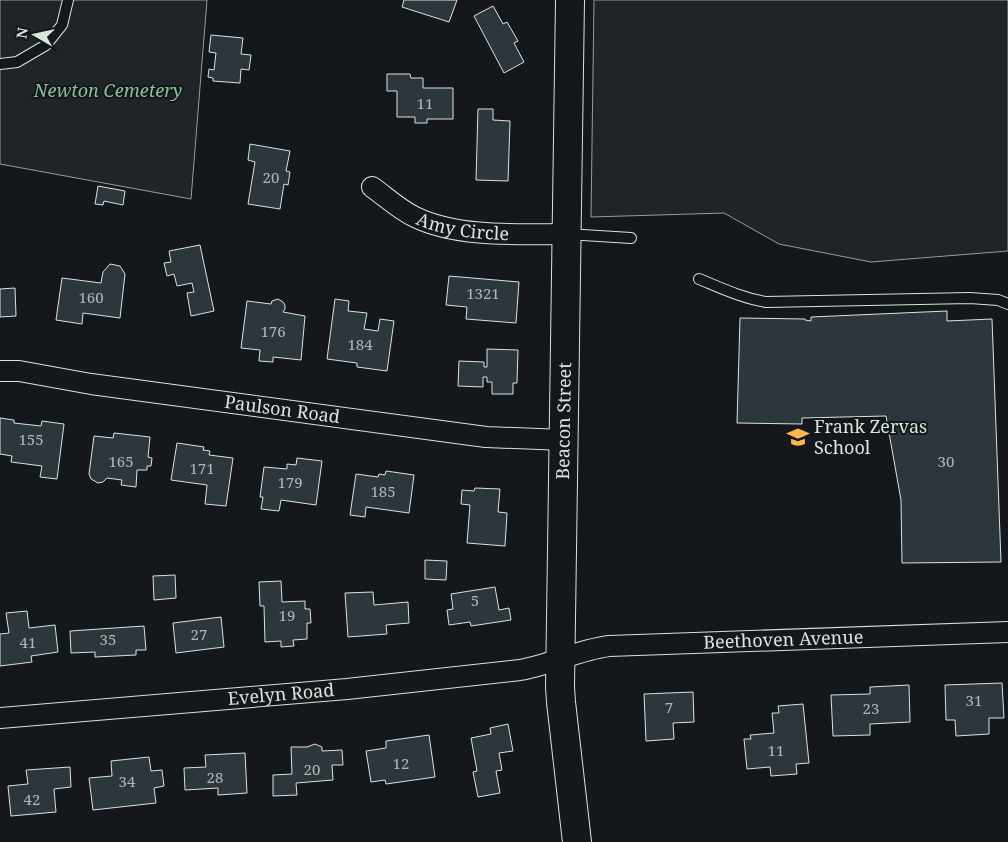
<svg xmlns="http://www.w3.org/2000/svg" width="1008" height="842" font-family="'Noto Serif',serif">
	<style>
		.green { fill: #202428; stroke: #939e99 }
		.building { fill: #2c363c; stroke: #d8e6dc }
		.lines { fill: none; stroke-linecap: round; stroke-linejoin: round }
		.lane-casing { stroke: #d8e6dc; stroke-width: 12 }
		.street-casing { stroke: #d8e6dc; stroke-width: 22 }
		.secondary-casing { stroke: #d8e6dc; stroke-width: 30 }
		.lane { stroke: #14181c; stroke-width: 10 }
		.street { stroke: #14181c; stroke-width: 20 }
		.secondary { stroke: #14181c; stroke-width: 28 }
		.labels { text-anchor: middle; stroke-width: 4; stroke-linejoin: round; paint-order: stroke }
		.number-label { font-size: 15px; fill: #adbab4 }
		.park-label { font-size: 18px; font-style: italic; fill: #8ac095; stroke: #14181c }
		.street-label { font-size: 18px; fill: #d8e6dc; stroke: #14181c }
		.poi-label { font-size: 18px; fill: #d8e6dc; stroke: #14181c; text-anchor: start }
	</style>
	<rect width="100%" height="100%" fill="#14181c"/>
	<path class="green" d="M0,0h207l-16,199 -191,-35z
		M594,0h414v251l-137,11 -92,-18 -55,-31 -133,4z"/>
	<path class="building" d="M404,0h53l-8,22 -47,-15z
		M493,6l10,18 4,-2 11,19 -4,2 10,19 -20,11 -30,-57z
		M211,35l32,3 -2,16 10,1 -2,15 -8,-1 -1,14 -27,-2v-3l-5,-1 1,-8 5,1 2,-17 -7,-1z
		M387,74h23l1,4h12v10h30v31h-26v4h-12v-6h-18v-26h-10z
		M478,109h15v11l17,1 -2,60 -32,-1z
		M250,144l40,7 -4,20 4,1 -2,13 -4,-1 -4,25 -32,-5 7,-42 -7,-2z
		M98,186l27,5 -2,14 -19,-4 -1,4 -8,-1z
		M200,245l14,66 -23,5 -4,-23 7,-1 -2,-9 -15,3 -3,-12 -7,2 -3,-13 7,-1 -2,-11z
		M110,264l10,2 5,8 -5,44 -37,-5 -1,11 -26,-4 6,-42 39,5 2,-11z
		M449,276l70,6 -3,41 -50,-4 1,-12 -21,-2z
		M15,288l1,28 -16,1v-28z
		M278,299l5,3 2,3v4l-2,3 22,4 -4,44 -28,-3v5l-14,-1 1,-11 -19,-2 6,-47 24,3 1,-3z
		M335,299l14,2 -1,10 19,2 -3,16 14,2 2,-12 14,2 -7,50 -30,-4v-4l-30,-4z
		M947,311v10l45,-2 9,243 -99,1 -1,-63 -15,-84 -84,2v6l-65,-1 3,-105 65,1v1l6,1v-4z
		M487,349l31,1 -1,33h-4v11h-21v-12h-5v-5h-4v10l-25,-1 1,-25 25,1v5h3z
		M0,418l14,2v3l27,3 1,-5 22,3 -7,55 -17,-2 2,-11 -31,-4 1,-6 -12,-2z
		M114,433l36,4 -2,20 4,1 -1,8h-4v4h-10l-1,17 -15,-2 1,-5 -15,-2 -4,4 -5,1 -7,-4 -2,-5 5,-38 19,2z
		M177,443l27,4 -1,3 7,1 -1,4 24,3 -7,48 -21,-2 2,-19 -36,-5z
		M297,458l25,3 -6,44 -35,-5 -2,11 -18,-2 2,-12h-3l4,-30 23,2v-5l9,1z
		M386,471l28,4 -5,38 -43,-6 -1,10 -15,-2 6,-41 22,3 1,-3 6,1z
		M475,488l25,1 -2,23 9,1 -2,33 -38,-3 3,-38 -9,-1 1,-14 12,1z
		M425,560l22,1 -1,19 -21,-1z
		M175,575l1,23 -22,2 -1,-24z
		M281,581l1,21 23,-1v8h5l1,14h-4v16l-14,1 1,6 -13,1v-6l-16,1 -1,-36h-4l-1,-24z
		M495,587l4,23 10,-2 2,12 -40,6 -1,-4 -21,3 -2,-15 6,-1 -2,-15z
		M373,592l1,13 34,-3 1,21 -23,2 1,9 -39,3 -3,-44z
		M27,611l2,17 26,-3 3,27 -27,4 1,6 -32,4v-32l9,-1 -3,-20z
		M221,617l3,30 -48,6 -3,-30z
		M144,626l2,24h-10v5l-41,2v-5l-24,1 -1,-22z
		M1002,683l2,35h-15v16l-33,2 -1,-16h-9l-1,-35z
		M909,685l1,37 -40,2v11l-37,1 -2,-41 39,-1v-7z
		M693,692l1,30 -21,1 1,16 -28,2 -2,-47z
		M803,704l6,59 -13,1 1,10 -26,2 -1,-9 -23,2 -3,-30h7l-1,-4 24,-2 -2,-20h7l-1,-7z
		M508,724l5,27 -14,2 3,17 -6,1 4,22 -22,4 -5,-25 4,-1 -6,-33 20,-4 -1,-6z
		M429,735l6,42 -49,7 -1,-4 -14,2 -5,-31 20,-3v-7z
		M315,744l7,3v4l20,-1 1,15h-11l1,15 -37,3 1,12 -24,1v-21l19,-1 -1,-27h16z
		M245,753l2,40 -29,2v-7l-33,2 -1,-22 22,-1 -1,-12z
		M149,757l2,14 11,-1 2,16 -10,2 2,15 -63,7 -4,-32 23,-2 -1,-15z
		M70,767l1,20 -17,2 2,23 -45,4 -3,-30 20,-2 -2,-14z"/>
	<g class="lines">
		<g class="lane-casing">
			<path id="lane" d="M0,64l17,-2 29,-17 16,-20 6,-25
				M567,234l64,4
				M699,279c22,9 43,19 67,23l204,-4 28,2 10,4"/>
		</g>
		<g class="street-casing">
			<g id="street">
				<path id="s1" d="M372,187c14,10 28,23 43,30 43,21 105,17 151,17"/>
				<path id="s2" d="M0,371h19l72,13 395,53 78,3"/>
				<path id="s3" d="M0,718l347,-29 173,-19c30,-5 58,-20 89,-24l399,-14"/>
			</g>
		</g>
		<g class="secondary-casing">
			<path id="secondary" d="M570,0l-10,687 1,15 16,140"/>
		</g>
		<use href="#lane" class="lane"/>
		<use href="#street" class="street"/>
		<use href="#secondary" class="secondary"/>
	</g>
	<defs>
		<g id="school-bare" transform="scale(1.725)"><path d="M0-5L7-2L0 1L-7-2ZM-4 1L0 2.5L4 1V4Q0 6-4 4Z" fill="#ffb74d" stroke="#14181c" stroke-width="2.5" paint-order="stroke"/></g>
	</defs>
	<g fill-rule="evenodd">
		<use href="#school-bare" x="798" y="437"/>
	</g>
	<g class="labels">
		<g class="number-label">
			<text x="425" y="109">11</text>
			<text x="271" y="183">20</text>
			<text x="483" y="299">1321</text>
			<text x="91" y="303">160</text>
			<text x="273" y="337">176</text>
			<text x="360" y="350">184</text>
			<text x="31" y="445">155</text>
			<text x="121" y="467">165</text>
			<text x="946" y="467">30</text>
			<text x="202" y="474">171</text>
			<text x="290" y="488">179</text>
			<text x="383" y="497">185</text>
			<text x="475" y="606">5</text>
			<text x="287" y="621">19</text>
			<text x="199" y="640">27</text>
			<text x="108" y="645">35</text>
			<text x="28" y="648">41</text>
			<text x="974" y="706">31</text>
			<text x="669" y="713">7</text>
			<text x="871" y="714">23</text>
			<text x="776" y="756">11</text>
			<text x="401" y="769">12</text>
			<text x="312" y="775">20</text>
			<text x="215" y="783">28</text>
			<text x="127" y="787">34</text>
			<text x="32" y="805">42</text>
		</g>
		<g class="park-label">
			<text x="108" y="97">Newton Cemetery</text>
		</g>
		<g class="street-label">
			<text dy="6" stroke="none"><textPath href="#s1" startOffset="102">Amy Circle</textPath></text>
			<text dy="6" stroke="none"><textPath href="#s2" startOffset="285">Paulson Road</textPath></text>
			<text transform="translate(564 421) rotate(-89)" y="6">Beacon Street</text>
			<text dy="6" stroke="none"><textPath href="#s3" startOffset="789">Beethoven Avenue</textPath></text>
			<text dy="6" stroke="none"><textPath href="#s3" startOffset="282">Evelyn Road</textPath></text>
		</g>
		<g class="poi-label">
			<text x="814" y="433">Frank Zervas<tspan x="814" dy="21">School</tspan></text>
		</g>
	</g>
	<g transform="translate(35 35) rotate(279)" stroke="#14181c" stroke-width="4" paint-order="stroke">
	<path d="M0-4L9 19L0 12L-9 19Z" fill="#d8e6dc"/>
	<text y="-8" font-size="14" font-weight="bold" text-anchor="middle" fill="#d8e6dc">N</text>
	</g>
</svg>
